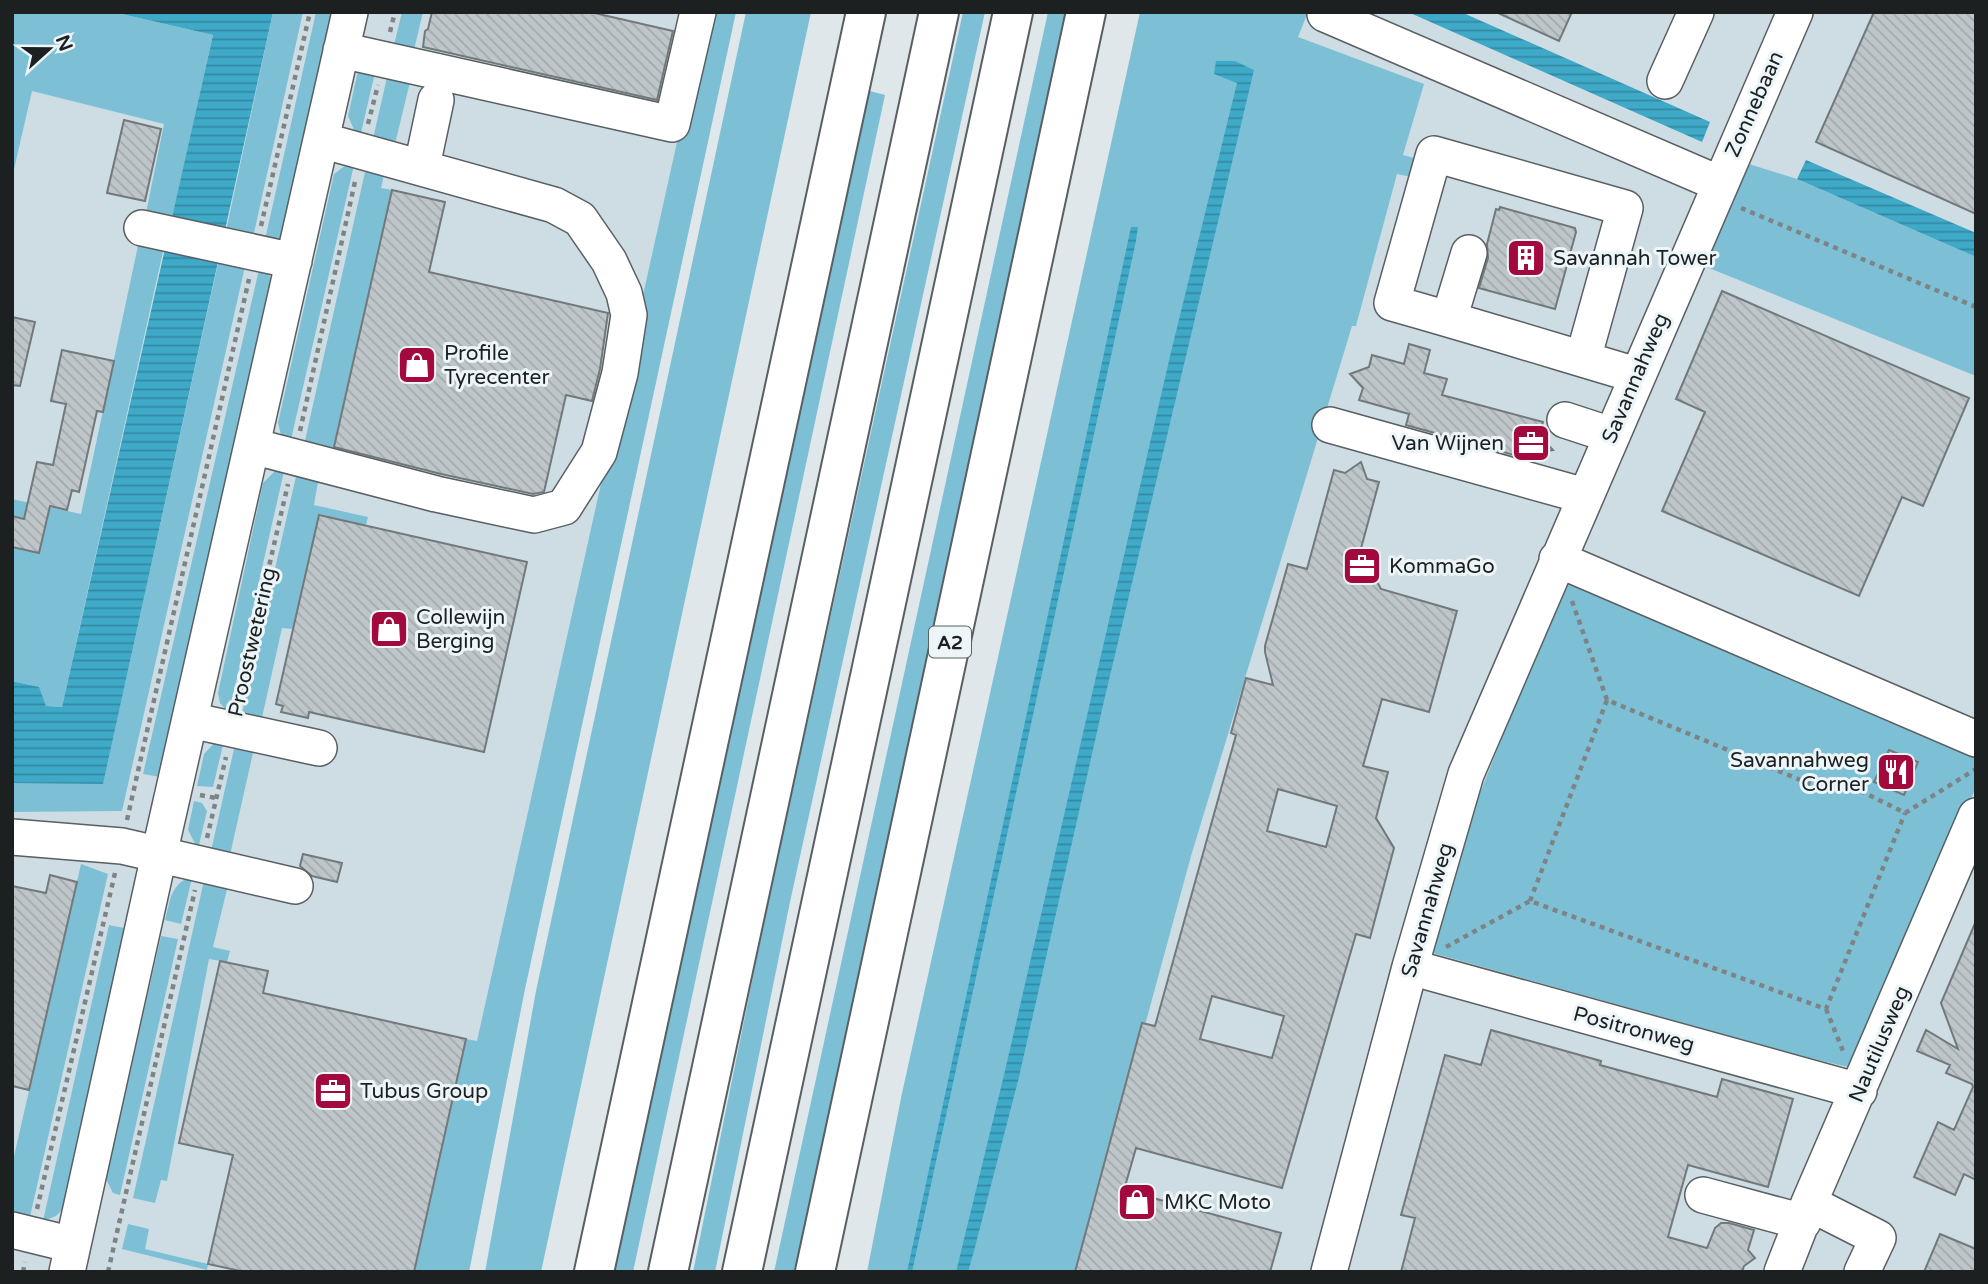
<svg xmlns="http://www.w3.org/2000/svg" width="1988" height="1284" font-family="'Varela Round',sans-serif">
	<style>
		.built { fill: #cddde3 }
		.grass { fill: #7dc0d6 }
		.water { fill: url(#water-rules) }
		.building { fill: url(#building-back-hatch); stroke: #72797c; stroke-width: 2; fill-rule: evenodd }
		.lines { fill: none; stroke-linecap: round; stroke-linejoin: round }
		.minor-casing { stroke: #595f62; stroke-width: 38 }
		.highway-casing { stroke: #595f62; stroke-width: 42 }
		.path { stroke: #7e8486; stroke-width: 4.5; stroke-dasharray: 5 5; stroke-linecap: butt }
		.minor { stroke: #fff; stroke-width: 35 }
		.highway { stroke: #fff; stroke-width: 38 }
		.labels { text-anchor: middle; stroke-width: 6; stroke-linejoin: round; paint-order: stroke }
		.shield { fill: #ecf5f8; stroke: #5b6062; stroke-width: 2 }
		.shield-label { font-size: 19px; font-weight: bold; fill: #1d2021 }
		.street-label { font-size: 21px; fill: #1d2021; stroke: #ecf5f8 }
		.poi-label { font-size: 21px; fill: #1d2021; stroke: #ecf5f8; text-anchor: start }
	</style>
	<defs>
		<pattern id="water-rules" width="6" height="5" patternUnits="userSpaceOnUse" patternTransform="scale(1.75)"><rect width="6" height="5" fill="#3fa9c8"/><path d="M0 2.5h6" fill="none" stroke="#3489a2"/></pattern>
		<pattern id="building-back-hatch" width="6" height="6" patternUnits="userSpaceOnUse" patternTransform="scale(1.75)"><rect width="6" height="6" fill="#bec6c9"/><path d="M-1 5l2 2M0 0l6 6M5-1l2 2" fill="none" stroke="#a3aaac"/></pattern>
	</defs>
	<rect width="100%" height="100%" fill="#dfe7ea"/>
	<path class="built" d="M12,12h724l-211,977 -56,283h-457z
		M1273,12h703v1260h-992z"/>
	<path class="grass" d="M12,12h101l100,23 -41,184 -26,-6 18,-89 -132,-33 -20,87z
		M273,12h30l-51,230 -26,-11z
		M316,12h16l-49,220 -4,7 -15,5z
		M402,12h21l-9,38 -20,-5z
		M706,12h30l-211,977 -56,283h-55l52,-233 11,2z
		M746,12h65l-270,1260h-56l51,-281z
		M963,12h22l-195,890 -75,370h-22l76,-374z
		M1048,12h22l-272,1260h-24z
		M1140,12h168l-10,25 126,47 -21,71 18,5 -5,18 -19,-4 -41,152h-4l-161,530 -113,416h-211l34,-174z
		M378,60l-18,77 -5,-5 -7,-16 11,-50z
		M390,64l20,18 -16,66 -22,-5z
		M866,90l19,5 -252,1177h-24z
		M367,163l19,3 -5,22 11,2 -59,262 -29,-7z
		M1749,164l48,15 179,78v119l-272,-110z
		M346,165h8l-64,279 -9,-9 -3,-12 56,-249z
		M139,241l25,6 -102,460 -16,-1 -8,-19 -26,-6v-182l69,15z
		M219,259l27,3 -124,549 -110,1v-29h91z
		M260,265l10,11 2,8 -112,493 -17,-3z
		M285,467l-56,246 -9,-10 -2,-10 45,-210 14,-14z
		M297,472l22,4 -5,29 54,12 -2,8 -47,-10 -26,114 -11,-1 -21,94 -20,-4z
		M1570,583l406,167v37l-118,272 -10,8 -43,-10 -376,-105 44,-142 91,-225z
		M236,740l19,4 -25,111 -19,-4z
		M224,741l-11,46 -16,-1 7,-32 11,-12z
		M194,801l8,2 5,8 -9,38 -10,-19z
		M81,864l27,10 -79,347 -17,-4v-52z
		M193,874l-12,50 -16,-4c7,-25 4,-32 28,-46z
		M205,876l24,5 -16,66 17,4 -3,11 -18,-3 -42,222 -6,-1 -6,23 -22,-5z
		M109,925l15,3 -62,282 -6,6 -13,5z
		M161,936l17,3 -58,256 -7,-2 -7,-14z
		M128,1224l21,5 -4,20 63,15 -1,6 -85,-21z"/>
	<path class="water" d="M113,12h160l-170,772 -91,-1v-102l27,6 7,19 16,1 151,-672z
		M1408,12h53l249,110 -8,20z
		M1216,61h19l19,9 -150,631 -85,376 -45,174 -6,21h-12l48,-197 167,-723 66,-269 -23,-9z
		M1806,160l170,73v24l-179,-78z
		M1131,227h7l-2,14 -224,1031h-5z"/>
	<path class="building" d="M432,12h158l83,19 -16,69 -234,-53 2,-16 3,-2z
		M1496,12h76l-13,29z
		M1874,12h102v202l-160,-72z
		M124,120l37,9 -16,72 -38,-8z
		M392,190l53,12 -16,70 179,41 -8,56 -8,32 -26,-6 -22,97 -11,2 -92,-20 -107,-27z
		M1500,207l75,21 1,4 -21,77 -76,-21 9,-30 -1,-14 9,-35 3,1z
		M1722,291l247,107 -46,108 -21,-9 -43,99 -197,-85 43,-99 -29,-13z
		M12,317l23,5 -15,64 -8,-1z
		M1409,344l21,6 -6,23 23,6 -5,16 101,27 -4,13 14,15 -19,3 -2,7 -126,-35 3,-11 -50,-14 4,-12 -13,-14 19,-7 3,-12 32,9z
		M62,350l52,11 -11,51 -6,-1 -18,81 -7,-2 -5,20 -17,-4 -11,47 -27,-6v-31l12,3 13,-57 16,3 13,-61 -15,-3z
		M1361,462l6,17 12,3 -19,70 21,37 76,22 -28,101 -47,-13 -19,67 25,6 -12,46 18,30 -24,90 -14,-4 -74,254 -146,-40 -12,42 157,43 -11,39h-195l67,-249 13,3 81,-291 -5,-2 15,-55 27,7 -8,-33v-6l23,-82 19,5 27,-99 11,3zM1278,789l59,17 -11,41 -59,-16zM1212,996l72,20 -12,42 -72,-19z
		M319,515l208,47 -43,190 -175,-40 -1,6 -27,-6 2,-6 -7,-2z
		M1889,750l29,12 -14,33 -30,-13z
		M303,854l39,9 -5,19 -25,-6 -12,-10z
		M50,875l27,7 -48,208 -17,-4v-200l34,7z
		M1976,921v259l-12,-6 -9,21 -41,-18 24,-55 16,8 19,-43 -1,-3 -26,-11 4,-8 -33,-14 9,-21 32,19 -17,-46z
		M220,961l48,10 -5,22 203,46 -52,233h-169l-37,-8 25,-109 -54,-12z
		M1491,1030l110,31 -1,4 117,32 5,-18 71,20 -25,88 -80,-22 -20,72 39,11 8,-20 6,-5h8l25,7 -6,20 7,8 -11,8 -2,6h-341l14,-54 -14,-3 44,-160 36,10z
		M1940,1234l36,15v23h-52z"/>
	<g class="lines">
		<g class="minor-casing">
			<path id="minor" d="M1326,12l-1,2 395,170
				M341,50l331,74 26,-112
				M1665,81l31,-69
				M422,166l14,-66
				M142,228l152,33
				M1449,319l20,-66
				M1583,359l42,-151 -191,-54 -42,149c82,23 163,48 244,72
				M1565,420l46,15
				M1330,425l255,71
				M252,446l184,48 98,21 30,-8 35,-55 21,-79 9,-58 -5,-22 -15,-32 -29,-42 -26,-14 -233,-65
				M1557,559l419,180
				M190,720l129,28
				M12,837l110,9 173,40
				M1410,967l449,124
				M1703,1195l100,27
				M1809,1203l69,35 -16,34
				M12,1230l61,15
				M67,1272l92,-417 191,-843
				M1329,1272l81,-305 56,-193 329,-762
				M1782,1272l27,-69 167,-387"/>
		</g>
		<g class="highway-casing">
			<path id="highway" d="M594,1272l272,-1260
				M668,1272l271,-1260
				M742,1272l271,-1260
				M815,1272l271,-1260"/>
		</g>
		<path class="path" d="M390,32l5,-20
			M368,124l10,-39
			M1741,208l235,99
			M261,226l49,-214
			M300,431l56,-254
			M1572,601l35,99 220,91 18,-8 60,30 71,-44
			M238,701l50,-217
			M200,795l16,3
			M127,820l122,-541
			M207,838l19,-81
			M1530,901l77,-201
			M1446,947l84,-46 296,108 79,-196
			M1826,1009l17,42
			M37,1209l78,-336
			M23,1272l2,-10
			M108,1272l87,-382"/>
		<use href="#minor" class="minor"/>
		<use href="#highway" class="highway"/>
	</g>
	<defs>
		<g id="building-square" transform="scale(2.0125)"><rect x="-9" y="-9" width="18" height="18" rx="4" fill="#a4093d" stroke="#ecf5f8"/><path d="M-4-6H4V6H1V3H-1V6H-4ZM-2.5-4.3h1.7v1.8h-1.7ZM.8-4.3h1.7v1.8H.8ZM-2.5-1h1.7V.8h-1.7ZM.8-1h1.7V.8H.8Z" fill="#fff"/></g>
		<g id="shop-square" transform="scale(2.0125)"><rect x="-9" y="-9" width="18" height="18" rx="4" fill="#a4093d" stroke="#ecf5f8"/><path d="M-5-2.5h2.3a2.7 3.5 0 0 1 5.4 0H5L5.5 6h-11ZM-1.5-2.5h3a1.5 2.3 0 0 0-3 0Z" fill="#fff"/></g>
		<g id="office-square" transform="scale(2.0125)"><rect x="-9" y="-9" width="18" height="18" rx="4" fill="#a4093d" stroke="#ecf5f8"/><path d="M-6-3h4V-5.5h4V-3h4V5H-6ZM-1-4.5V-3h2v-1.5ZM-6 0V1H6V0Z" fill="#fff"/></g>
		<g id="restaurant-square" transform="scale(2.0125)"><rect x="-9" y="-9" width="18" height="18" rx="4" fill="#a4093d" stroke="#ecf5f8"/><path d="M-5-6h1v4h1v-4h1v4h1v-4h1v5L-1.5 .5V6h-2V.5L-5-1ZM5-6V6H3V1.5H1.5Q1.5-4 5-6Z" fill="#fff"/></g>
	</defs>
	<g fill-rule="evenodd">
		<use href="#building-square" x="1526" y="258"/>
		<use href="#shop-square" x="417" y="365"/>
		<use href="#office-square" x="1531" y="443"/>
		<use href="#office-square" x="1362" y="566"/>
		<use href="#shop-square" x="389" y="629"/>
		<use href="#restaurant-square" x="1896" y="772"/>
		<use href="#office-square" x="333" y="1091"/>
		<use href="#shop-square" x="1137" y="1202"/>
	</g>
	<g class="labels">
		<rect class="shield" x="929" y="626.5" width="42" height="31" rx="5"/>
		<g class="shield-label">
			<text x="950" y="649">A2</text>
		</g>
		<g class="street-label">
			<text transform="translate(1754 104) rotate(-66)" y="7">Zonnebaan</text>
			<text transform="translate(1635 378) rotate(-67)" y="7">Savannahweg</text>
			<text transform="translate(252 642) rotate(-77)" y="7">Proostwetering</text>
			<text transform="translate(1427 910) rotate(-74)" y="7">Savannahweg</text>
			<text transform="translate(1634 1029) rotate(15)" y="7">Positronweg</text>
			<text transform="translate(1879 1044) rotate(-67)" y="7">Nautilusweg</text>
		</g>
		<g class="poi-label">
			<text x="1553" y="265">Savannah Tower</text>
			<text x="444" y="360">Profile<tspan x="444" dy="24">Tyrecenter</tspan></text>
			<text x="1504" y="450" text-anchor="end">Van Wijnen</text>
			<text x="1389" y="573">KommaGo</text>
			<text x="416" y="624">Collewijn<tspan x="416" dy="24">Berging</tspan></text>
			<text x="1869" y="767" text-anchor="end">Savannahweg<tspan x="1869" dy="24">Corner</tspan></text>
			<text x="360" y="1098">Tubus Group</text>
			<text x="1164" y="1209">MKC Moto</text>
		</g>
	</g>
	<rect width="1988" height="1284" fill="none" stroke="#1d2021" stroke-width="28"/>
	<g transform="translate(49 49) rotate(69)" stroke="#ecf5f8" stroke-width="5" paint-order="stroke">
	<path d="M0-5L12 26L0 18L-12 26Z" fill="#1d2021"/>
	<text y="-10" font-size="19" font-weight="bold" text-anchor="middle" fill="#1d2021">N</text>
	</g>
</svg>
